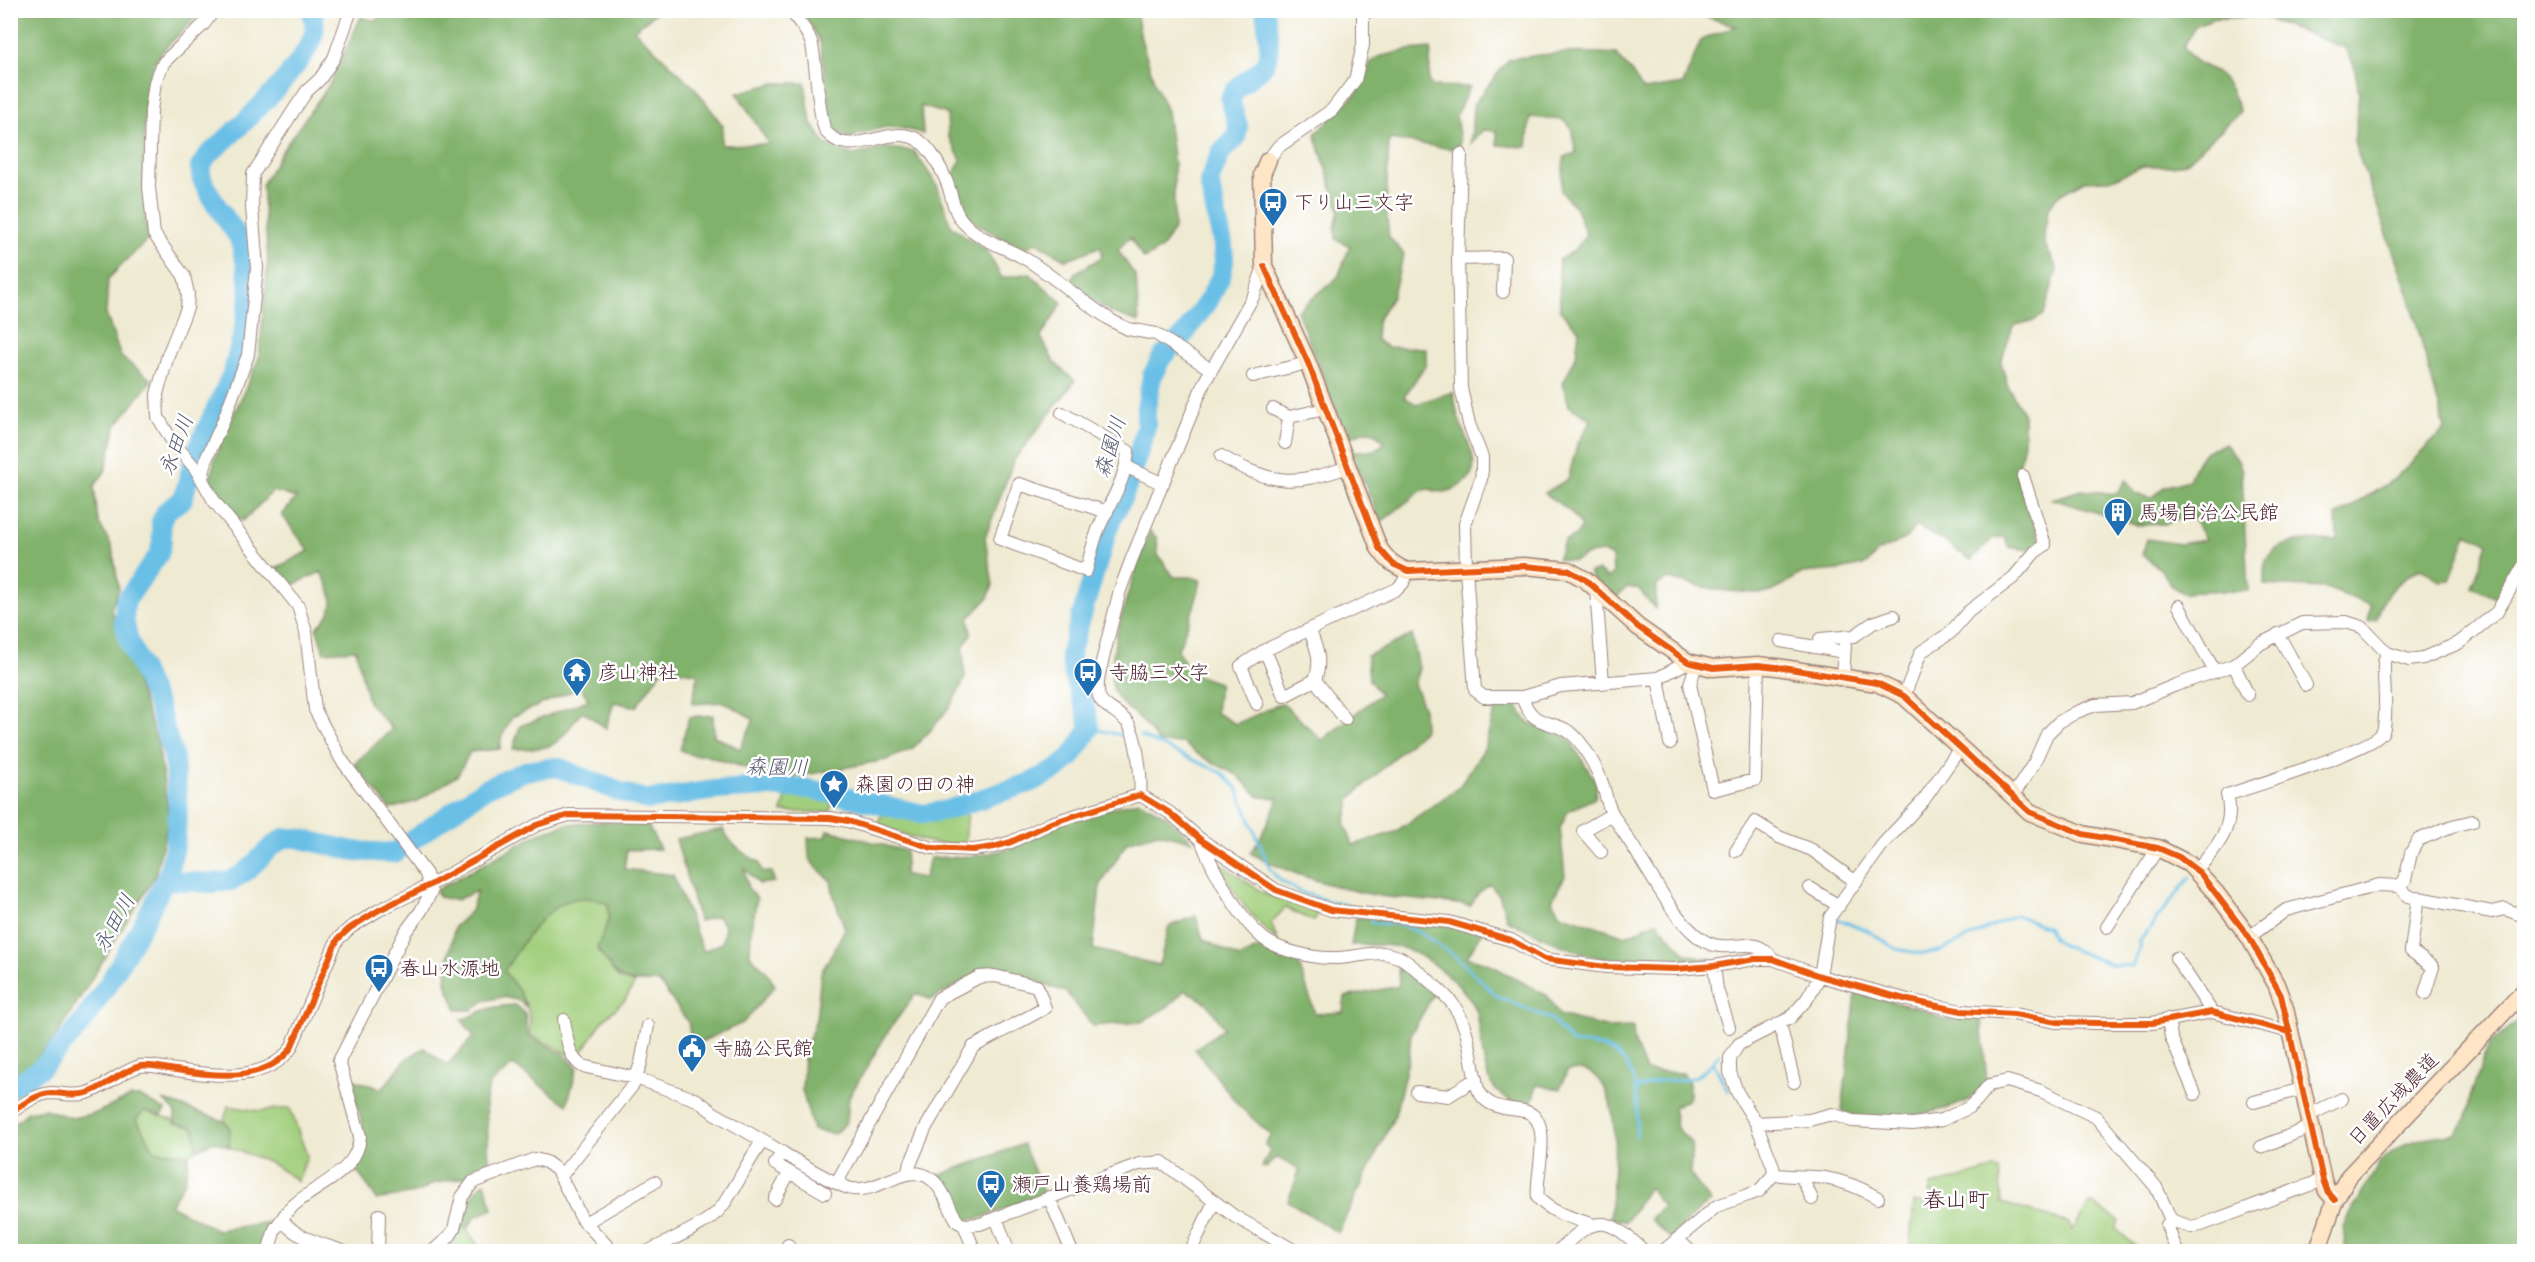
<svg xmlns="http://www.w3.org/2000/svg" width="2535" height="1262" font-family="'Playpen Sans','Klee One',sans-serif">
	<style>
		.green { fill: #a2cf7d; stroke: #767754; stroke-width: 1.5 }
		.forest { fill: #81b26c; stroke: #66684c; stroke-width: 1.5 }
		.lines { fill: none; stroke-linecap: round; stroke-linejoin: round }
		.stream { stroke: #6abfe6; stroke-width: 3 }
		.river { stroke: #6abfe6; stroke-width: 20 }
		.street-casing { stroke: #9c847e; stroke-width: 14 }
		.secondary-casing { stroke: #9c847e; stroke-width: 19 }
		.street { stroke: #fff; stroke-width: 12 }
		.secondary { stroke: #fde5c5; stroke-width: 16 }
		.cycleway-casing { stroke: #fff; stroke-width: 10 }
		.cycleway { stroke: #e8590c; stroke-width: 6 }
		.labels { text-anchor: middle; stroke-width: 5; stroke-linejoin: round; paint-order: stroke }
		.poi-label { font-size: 20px; fill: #4a1f2b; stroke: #fff; text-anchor: start }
		.street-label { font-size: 20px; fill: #4a1f2b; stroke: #fff }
		.water-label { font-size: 21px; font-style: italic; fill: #55576c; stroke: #fff }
		.quarter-label { font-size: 22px; fill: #4a1f2b; stroke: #fff }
	</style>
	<rect width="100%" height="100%" fill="#fff"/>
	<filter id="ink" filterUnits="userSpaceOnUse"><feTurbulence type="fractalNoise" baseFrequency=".0167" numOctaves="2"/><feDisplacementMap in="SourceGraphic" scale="12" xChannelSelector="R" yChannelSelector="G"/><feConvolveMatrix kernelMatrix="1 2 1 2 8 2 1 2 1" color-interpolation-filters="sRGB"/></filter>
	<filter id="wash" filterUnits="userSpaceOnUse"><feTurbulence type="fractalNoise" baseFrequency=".008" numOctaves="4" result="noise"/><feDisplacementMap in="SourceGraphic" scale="24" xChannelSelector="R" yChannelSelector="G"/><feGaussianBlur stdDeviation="1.35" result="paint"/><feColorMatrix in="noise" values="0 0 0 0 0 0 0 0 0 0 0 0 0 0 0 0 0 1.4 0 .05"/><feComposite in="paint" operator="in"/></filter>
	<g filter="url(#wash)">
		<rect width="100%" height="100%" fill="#efead2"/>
		<path class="green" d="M787,793l46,5 -3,14h-48z
			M884,810l47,9 37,-7 -3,30c-31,7 -59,-7 -88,-18z
			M1218,862l47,32 54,16 -5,11 -29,-13 -14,15 7,18c-29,-26 -43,-44 -60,-79z
			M595,898l13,6 1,15 -11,30 21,30 16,4 -10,17 -21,19 -28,42c-15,-15 -31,-16 -47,-27 5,-26 -10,-43 -26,-63 18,-24 35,-58 64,-71 8,-3 20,-2 28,-2z
			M228,1106l31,5 31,-3 17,48 -9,25 -27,-18 -42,-16 1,-19 -6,-7z
			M144,1110l50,18 3,22 -8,4 -34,-3 -19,-32z
			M1993,1169l6,1 3,33 67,20 3,7 19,-27 28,17 -4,8 26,23h-232l5,-49 15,2 1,-18z
			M461,1226l6,3 15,22 -40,1 10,-8z"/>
		<path class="forest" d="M11,11h191c-13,16 -32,29 -44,46 -20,29 -14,145 -10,182l-40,40 -2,35 15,43 31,23 -36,46 -11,46 -11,14 4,35 14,26 7,42 -8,20 47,135 11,74 -14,58 -98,159 -23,27 -23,15z
			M382,11h276l-24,19 61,58 28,38 -2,19 48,-1 -32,-51 38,-10h30l6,39 14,22 28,11 34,-7 27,3 23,34 14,41 35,24 16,28 27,-5 33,30 -21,34 13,25 21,19 -61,79 -29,78 8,47 -5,13 -19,20 2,16 -8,13 2,31 -14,27 -21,26 -18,18 -26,11 -119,22 -11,-11 -52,-16h-12l-12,-5 9,-33 24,-2 1,21 26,13 14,-30 -30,-17 -32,2 6,-30 -34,-7 -28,40 -22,-5 -8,26 -24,-17c-27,36 -23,38 -69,38l7,-23 68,-26 -7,-13 -69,30 -11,21 -1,11 -30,3 -12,23 -40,26 -28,8 -36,-45 38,-35 -24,-27 -12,-52 -32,2 -8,-24c23,-19 18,-33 5,-56l-31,14 -16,-17 35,-18 -27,-36 14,-17 -23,-7 -30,30 -28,-24 -5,-16 5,-24 44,-99 9,-99 -6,-74 20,-34 47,-66 32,-68 15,4z
			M802,11h334l5,28 14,45 12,27 7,53v65l-13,20 -17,10 -14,-22 -12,13 18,27 3,45 -29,-10 -40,-28 5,-11 27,-16 -1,-11 -35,14 -30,-18 -12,8 -46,-25 -14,-14 -12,-34 9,-17 -13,-24 -1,-22 -26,-8 2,28c-33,-11 -40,-8 -73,4l-13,-6 -5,-8 -12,-83z
			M1687,11h837v540l-25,48 -27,-12 16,-44 -21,-10 -17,47 -10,1 -19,-13c-24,14 -37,23 -44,51l-9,2 2,-16 -44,-17 -62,-3c0,-8 -1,-18 2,-24 9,-23 51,-21 71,-21l-1,-24 57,-36 52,-51 -37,-137 -54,-149 5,-50 -5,-28 -9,-17 -83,-31 -46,1 -20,7 -13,22c14,19 15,14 33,25 13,9 18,26 24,40l-52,49 -14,5h-31l-33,14 -26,1 -28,16 -8,13 -4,25 1,9 12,25 -13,45 -9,6 -22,6 -12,36 7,25 16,27v28l-7,35 24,67 -13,6 -20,-3 -3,-10 -12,1 -22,22 -30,-21 -25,-13 -11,13 -27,13 -11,12 -27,6 -38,3 -30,19 -19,1 -35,-3 -51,-11 -10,6 -2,24 -16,-20 -12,-2 -11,11 -26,-21v-5l9,-1 8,7 6,-5 -1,-16 -9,-5 -13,2 -16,7 -17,-2 7,-17 13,-7 4,-8c-12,-22 -20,-19 -36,-34l23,-14 9,-34 14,-25 -22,-14 -6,-23 13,-27 3,-26 -19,-19 -1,-51 16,-10 11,-15 -10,-27 -15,-17 3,-34 12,-4 -5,-25 -8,-8 -33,-3 -3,30 -30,-2v-14l-14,-1 -12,13 2,-38 36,-46c36,-5 71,-9 107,-5l14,16 13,20 40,-6 18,-44 35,-14z
			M1431,48l-2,34 3,4 38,1 -14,28 4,27 -2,8 -69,-11 -3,67 3,31 15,17 -12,43 -15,24 -1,19 11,7 39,1v16l-22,33 12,7 37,-12c2,9 3,19 6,27 8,25 30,53 -3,69 -10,5 -17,5 -27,1l-8,2 -40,31 -31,-72c15,2 24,3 35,-8l-13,-11 -10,1 -12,6 -5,-5 -48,-122 41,-34 12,-31 -14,-7 -1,-11 4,-18 -24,-76 43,-42 13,-30 7,-5 30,-7z
			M2225,444l12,14 5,13 6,120c-18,1 -48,-3 -63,3l-16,-10 -7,-14 -20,-15 5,-16 32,5 26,-4 -14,-27 -25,11 -29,1 -85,-26 29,-9 36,4 9,-14 10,14 16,4 12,-11 25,-7c9,-21 12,-31 36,-36z
			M1150,531l7,7 1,17 16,22h17l10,3c-4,25 -15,46 -23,70l12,23 29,10 -3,30 20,11 46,-21 40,37 58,-46 -11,-14 -2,-24 45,-21 7,33 -5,16 9,23 1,23 -73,68 -6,26 8,21 42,-13 64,-45 25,-38 12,-43 20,-2 12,19 40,14 29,47 -2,14 -27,13 -8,17 5,48 -13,24 8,14 66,22 32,-15 4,7 24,26 26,5c-35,4 -75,7 -111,-1 -33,-7 -64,-24 -94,-38l-7,-23 -10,-13 -13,11 -6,11c-30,-5 -60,-6 -91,-10 -45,-8 -90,-22 -130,-43l10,-14 19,-41 -20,-1 -22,-22 -38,-20 -16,-12h-24c-6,-8 -11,-15 -17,-22 -10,-10 -23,-17 -28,-30 -12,-34 23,-126 36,-160z
			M1139,801l26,14 28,26 -35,-8 -31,9 -27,44 -7,63 66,16 10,-39 27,-10 7,23 36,19 22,-11 36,11 18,56 28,-2 2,-15 54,-11 -1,-19 36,27 -23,40 -2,23 -14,58 -57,118 -50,-32 12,-32 -24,-12 -10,11 -4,-1 8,-17 -5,-5 6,-10 -32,-29 -44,-57 29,-21 -17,-25 -22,-13 -16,16 -28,16 -48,4 -27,-34 -52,-18 -35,-1 -48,27 -15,-7 -27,37 -40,67 -2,25 -13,12 -21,-4 -11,-40 2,-36 12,-35 5,-46 24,-44 -11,-32 -3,-16 -18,-17 -4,-8 -1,-18 18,-1 2,-7 78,21 -2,24 20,3 6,-20 44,-2 36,-7 54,-29z
			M600,822l47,2 13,25 -33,1 -3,19 49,6 30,76 19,-8 3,-16 -7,-11 -19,5 -23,-82 47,-10c9,17 19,24 36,33l3,10h10l2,10 -15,2 -15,-16 4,20 9,10 -6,34 -1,23 17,17 8,14 -32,37 -51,23 -4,-24 -29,-40c-43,1 -37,-1 -62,-33l12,-30 -1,-15c-51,-24 -80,32 -104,67l15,20 7,16 -9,-7 -14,-3 -19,4 -12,9h-15l-11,-27 2,-25 7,-32 16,-15 6,-20 -21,9 -17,-3 -3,-7 104,-57 27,-9z
			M1356,917l128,12 -17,28 22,7 59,32 11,19 50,13 24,-1 1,14 12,30 37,2 6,10v16l-16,9 4,20 15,16 -2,30 21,28 -11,7 -29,30 -21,-20 13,-12 -14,-20 -23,35 -16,-4c2,-36 22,-163 -43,-147l-7,18 -23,-4 -7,24c-12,-5 -27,-10 -35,-20 -14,-17 -13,-54 -18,-76 -6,-22 -49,-56 -71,-64 -17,-5 -37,-4 -55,-4z
			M1856,993l66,16 23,11 25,-3 11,2 6,63c-6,6 -13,15 -21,19 -26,13 -101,26 -124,9z
			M516,1005l9,9 3,22 34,17 15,14 -10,38 -54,-40 -24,20 -3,17 3,59 -19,15 -38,8 -13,8 -43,8 -3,-7 -18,-24 10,-18 1,-15 -17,-58 33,11 25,-31 17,-10 23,17 27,-29 -13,-17c10,-1 15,-6 24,-9 10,-4 20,-4 31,-5z
			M2524,1016v235h-178l-3,-24 37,-65 25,-18 19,-6 32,-5 10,-13 4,-23 19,-52z
			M130,1097h11l24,13 -4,6 -17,-5 -8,8 19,32 34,3 -4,27 -15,24 47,25 59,-9 -10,30 -255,1v-126l17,-14 17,-3 27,9 24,-5z
			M163,1100l61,21 6,7 -1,19 -15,-6 -17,9 -3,-22 -19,-5v-12z
			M1023,1144l21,50 -66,25h-18l-25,-42z
			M485,1182l8,27 -17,7 -9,13 -5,-3c4,-18 8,-33 23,-44z"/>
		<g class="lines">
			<path class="stream" d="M1090,728l31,7
				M1140,736l82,37 15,15 33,81c17,24 53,30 80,37
				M1371,919l1,4 27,1 23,10 33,22 42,40 54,23 21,24c11,1 23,1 33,5 36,14 34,56 31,88
				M1836,919l31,11 29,19 27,5 17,-3 76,-36 31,12 6,11 11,8 49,19 19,1 9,-20 -3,-3 52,-66
				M1713,1062l15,29
				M1637,1089c7,-3 16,-7 23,-8 29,-1 41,0 59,-27"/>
			<path class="river" d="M166,880l43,3 22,-2 17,-11 23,-23 13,-9h13l57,13 40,2 89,-63 42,-19 32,-4 63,25 28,8 67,-10 52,-3 43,2 113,25 24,-4 82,-27 29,-14 14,-13 18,-28c-4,-26 -18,-48 -20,-74l38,-126 17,-36 15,-44 6,-22v-18l6,-32 10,-19 22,-22 26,-37 11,-22 3,-14 -1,-17 -14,-63 12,-30 15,-14 2,-12 -8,-27c7,-15 18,-18 30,-29 15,-13 7,-42 5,-60
				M10,1088l31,-20 38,-41 30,-44 35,-61 25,-50 6,-27 3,-38 -4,-48 -16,-53 -29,-65 -5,-21 1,-18 34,-48 3,-13 -1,-19 5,-11 17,-12 12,-45 38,-82 11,-43 6,-34 -4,-31 -7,-26 -26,-38 -11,-21 -2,-12 8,-12c28,-24 97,-88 106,-122 2,-6 -1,-16 -2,-23"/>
		</g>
	</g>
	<g filter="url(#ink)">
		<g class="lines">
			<g class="street-casing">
				<path id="street" d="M214,10l-10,14 -40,38 -9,20 -4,29 -2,76 5,47 30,42 4,18 -1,14 -19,47 -11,39 1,23 14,24 24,28 18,32 84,105 8,26 9,78 26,49 85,115 5,18 -10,19 -15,20 -67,130 21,75c-2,43 -59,51 -78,83 11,19 44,26 63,33
					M790,10c8,11 19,22 22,35 4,17 7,80 15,88 26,28 61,-11 91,7 12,7 23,28 28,40 7,16 6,32 20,45 17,17 43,23 63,36 29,19 55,42 85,61l14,7 28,5 54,35
					M1461,154l-3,105 3,129 8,36 13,33v12l-1,10 -16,45 1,46 9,120 9,7h38l39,-11 97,-8 30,-16
					M1268,160l10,-13 54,-37 23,-30 8,-35v-35
					M1458,259l46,-1 -1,34
					M1253,376l55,-13
					M1273,409l16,8
					M1062,413l66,38c-2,30 -19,52 -30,79 -5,13 -8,27 -12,41l-86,-32 19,-55 88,28
					M1285,443l4,-26 36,-8
					M1221,456c51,29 72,30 127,11
					M1127,467l36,17
					M202,478l5,-21 15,-33 26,-69 9,-87 -5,-61 1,-33 41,-64 13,-19 13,-12 14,-21 17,-48
					M1596,589l7,94
					M2179,606l36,66
					M1310,631c7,18 12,30 5,49l30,39
					M2278,634l28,51
					M1820,639l34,-3 19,-13 21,-7
					M1781,641l63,11
					M1265,650l19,46 31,-16
					M1696,665l-6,19 23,106 42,-10 3,-115
					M2234,665l14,30
					M1658,678l12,65
					M1843,679l2,-35
					M1904,696l17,-44 29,-19 18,-21 46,-35 21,-25 10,-7 -22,-69
					M1522,697c13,39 38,16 60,48 8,12 17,27 21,41 3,9 4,17 8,25 8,16 20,31 29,47 17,26 32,57 56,77 30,27 55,-7 77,24
					M1257,704l-16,-38 24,-16 132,-61 6,-6 5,-12
					M1140,795c2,-16 -3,-61 -13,-73 -18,-20 -34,-12 -28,-48l21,-84 12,-32 72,-175 50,-88 10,-29
					M2012,797l22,-34 13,-29 12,-12 18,-10 18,-7 37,-2 44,-18 58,-20 26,-21 42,-21 44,-1 16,5 25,26 22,7 14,-2 36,-15 38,-31 27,-47
					M1201,840c11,28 43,90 71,104 18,9 46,15 66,14 15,-1 31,-5 45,-5 5,1 13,3 18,5 9,5 44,36 51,45 15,20 18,45 22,69 2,7 2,15 6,21 9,16 28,15 44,18 32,7 10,65 14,87 14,15 34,20 53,26
					M1736,851l19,-29 24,15 33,13 44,32
					M1601,852l-18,-21 29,-17
					M2196,871c20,-23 40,-44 31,-76 23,-8 151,-47 156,-64 5,-15 0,-51 1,-69l3,-9
					M2399,886l6,-6 6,-27 7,-13 34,-14 21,-5
					M1810,888l29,18
					M2418,897l-7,54 22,16 -8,26
					M2107,927l51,-79
					M2249,937l37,-27 93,-25 20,1 9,10 84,16 13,-3 13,5
					M2176,958l36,54
					M1714,966l3,23 12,38
					M2168,1019l3,18 24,57
					M564,1020c3,15 3,37 18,46l54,12 61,22 17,13 49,28
					M1780,1024l14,58
					M1417,1092l31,4 28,-17
					M2254,1102l48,-13
					M10,1113c12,-8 26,-19 41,-20 13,0 23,4 36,0 19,-6 34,-22 53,-27 11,-2 25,3 36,4 37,6 90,13 115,-22l43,-101 4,-8 12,-11 29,-18 51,-25 107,-60 32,-10 261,3 18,3 84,27 41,2 21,-3 17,-5 40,-19 89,-28 30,18 30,26 76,51 55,20 118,12 62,18 34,19 61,8 69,2 39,-3 41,-7h18l47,17 88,24 54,11 52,3 43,8 40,1h55l60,-11 78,20
					M2309,1115l33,-16
					M1756,1123l53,-3 23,-6 20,7 61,3 29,-4 26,-12 9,-8 12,-15 18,-4 34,10 55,26 60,70 15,33 20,7 10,-2 122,-45
					M2261,1147l50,-20
					M782,1152l-7,12 50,29
					M1774,1174c19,4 34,1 51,4 18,3 38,11 53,20
					M561,1176l72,-91 8,-22 7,-37
					M1802,1178l10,21
					M837,1182l102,-184 40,-21 16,-1 42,10 8,22 -72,39 -48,82 -18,43
					M1049,1197l23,55
					M775,1199l14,-26
					M996,1218l13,34
					M2171,1220l-4,5 10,27
					M585,1223l70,-41
					M964,1225l11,27
					M1677,1239l14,13
					M268,1252l7,-23 7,-10
					M378,1252l1,-37
					M432,1252l17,-15 5,-8 8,-32 11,-15 62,-23 11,3 11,8 25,49 31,33
					M647,1252c19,-10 61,-28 73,-43 17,-21 26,-47 43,-68 19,11 73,46 90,48 30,4 60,-35 85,-3 8,10 12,24 20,36l6,3 16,-1 159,-60 23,-2 72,54 63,36
					M788,1252v-7
					M1190,1252l24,-50
					M1557,1252c39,-37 48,-38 88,0
					M1662,1252l55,-46 42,-15 15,-17 -1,-8 -17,-43 -19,-31 -7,-20v-14l9,-14 51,-26 17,-19 13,-23 10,-59 53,-73 40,-43 37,-53"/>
			</g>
			<g class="secondary-casing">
				<path id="secondary" d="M1268,160l-6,14 2,92 44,97 71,185c8,12 15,18 29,23l116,-5 44,4 18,10 52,47 50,35 25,6 45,-3 19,2 100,16 27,13 126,116 53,22 75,14 31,16 27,29 33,44 27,47 9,24 38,172 4,11 8,9
					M2317,1252l18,-52 14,-24 175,-185"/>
			</g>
			<use href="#street" class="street"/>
			<use href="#secondary" class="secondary"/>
			<g class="cycleway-casing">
				<path id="cycleway" d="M1264,266l44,97 71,185 14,16 15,7 116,-5 44,4 18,10 52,47 50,35 25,6 45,-3 19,2 100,16 27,13 126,116 53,22 75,14 21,9 21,16 49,64 32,58 42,185 4,11 8,9
					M10,1113c12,-8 26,-19 41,-20 13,0 23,4 36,0 19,-6 34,-22 53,-27 11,-2 25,3 36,4 37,6 90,13 115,-22l43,-101 4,-8 12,-11 29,-18 51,-25 107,-60 32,-10 261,3 18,3 84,27 41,2 21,-3 17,-5 40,-19 89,-28 30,18 30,26 76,51 55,20 118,12 62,18 34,19 61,8 69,2 39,-3 41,-7h18l47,17 88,24 54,11 52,3 43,8 40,1h55l60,-11 78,20"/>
			</g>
			<use href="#cycleway" class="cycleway"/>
		</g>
	</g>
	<defs>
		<g id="bus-pin" transform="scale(1.5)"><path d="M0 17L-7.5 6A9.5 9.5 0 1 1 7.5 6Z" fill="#1f6fb2" stroke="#fff"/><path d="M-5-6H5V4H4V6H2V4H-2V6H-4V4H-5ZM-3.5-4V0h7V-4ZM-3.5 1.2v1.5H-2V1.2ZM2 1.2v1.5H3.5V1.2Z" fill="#fff"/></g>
		<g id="building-pin" transform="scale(1.5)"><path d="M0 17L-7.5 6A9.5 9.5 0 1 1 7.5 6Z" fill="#1f6fb2" stroke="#fff"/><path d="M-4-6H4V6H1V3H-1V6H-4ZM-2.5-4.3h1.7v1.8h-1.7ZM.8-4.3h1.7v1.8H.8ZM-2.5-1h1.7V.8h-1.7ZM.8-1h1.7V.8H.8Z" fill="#fff"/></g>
		<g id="temple-pin" transform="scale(1.5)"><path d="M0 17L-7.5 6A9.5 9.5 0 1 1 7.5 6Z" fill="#1f6fb2" stroke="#fff"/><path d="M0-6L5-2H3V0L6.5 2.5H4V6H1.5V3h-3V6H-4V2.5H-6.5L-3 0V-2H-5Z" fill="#fff"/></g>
		<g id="sight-pin" transform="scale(1.5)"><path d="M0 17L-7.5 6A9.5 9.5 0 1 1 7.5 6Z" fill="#1f6fb2" stroke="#fff"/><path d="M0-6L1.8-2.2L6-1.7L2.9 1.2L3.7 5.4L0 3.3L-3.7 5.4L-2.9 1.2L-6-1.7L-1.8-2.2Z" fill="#fff"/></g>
		<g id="civic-pin" transform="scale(1.5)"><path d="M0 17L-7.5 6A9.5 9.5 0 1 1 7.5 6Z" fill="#1f6fb2" stroke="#fff"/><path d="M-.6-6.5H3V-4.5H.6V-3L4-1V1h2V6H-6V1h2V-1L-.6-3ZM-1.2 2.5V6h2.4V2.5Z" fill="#fff"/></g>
	</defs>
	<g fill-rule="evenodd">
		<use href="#bus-pin" x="1273" y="202"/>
		<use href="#building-pin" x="2118" y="512"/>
		<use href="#temple-pin" x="577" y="672"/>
		<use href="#bus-pin" x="1088" y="672"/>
		<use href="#sight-pin" x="834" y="784"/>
		<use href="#bus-pin" x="379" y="968"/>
		<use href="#civic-pin" x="692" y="1048"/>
		<use href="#bus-pin" x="991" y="1184"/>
	</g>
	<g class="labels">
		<g class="poi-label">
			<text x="1294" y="209">下り山三文字</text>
			<text x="2139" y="519">馬場自治公民館</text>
			<text x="598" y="679">彦山神社</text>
			<text x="1109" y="679">寺脇三文字</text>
			<text x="855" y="791">森園の田の神</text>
			<text x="400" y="975">春山水源地</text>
			<text x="713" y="1055">寺脇公民館</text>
			<text x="1012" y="1191">瀬戸山養鶏場前</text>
		</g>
		<g class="street-label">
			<text transform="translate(2393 1099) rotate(-46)" y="7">日置広域農道</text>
		</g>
		<g class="water-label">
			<text transform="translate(176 445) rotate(-70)" y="7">永田川</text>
			<text transform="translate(1110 447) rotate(-73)" y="7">森園川</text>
			<text transform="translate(777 767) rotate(1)" y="7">森園川</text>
			<text transform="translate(114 923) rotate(-61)" y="7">永田川</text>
		</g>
		<g class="quarter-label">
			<text x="1956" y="1207">春山町</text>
		</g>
	</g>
	<rect width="2535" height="1262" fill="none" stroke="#fff" stroke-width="36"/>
</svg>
